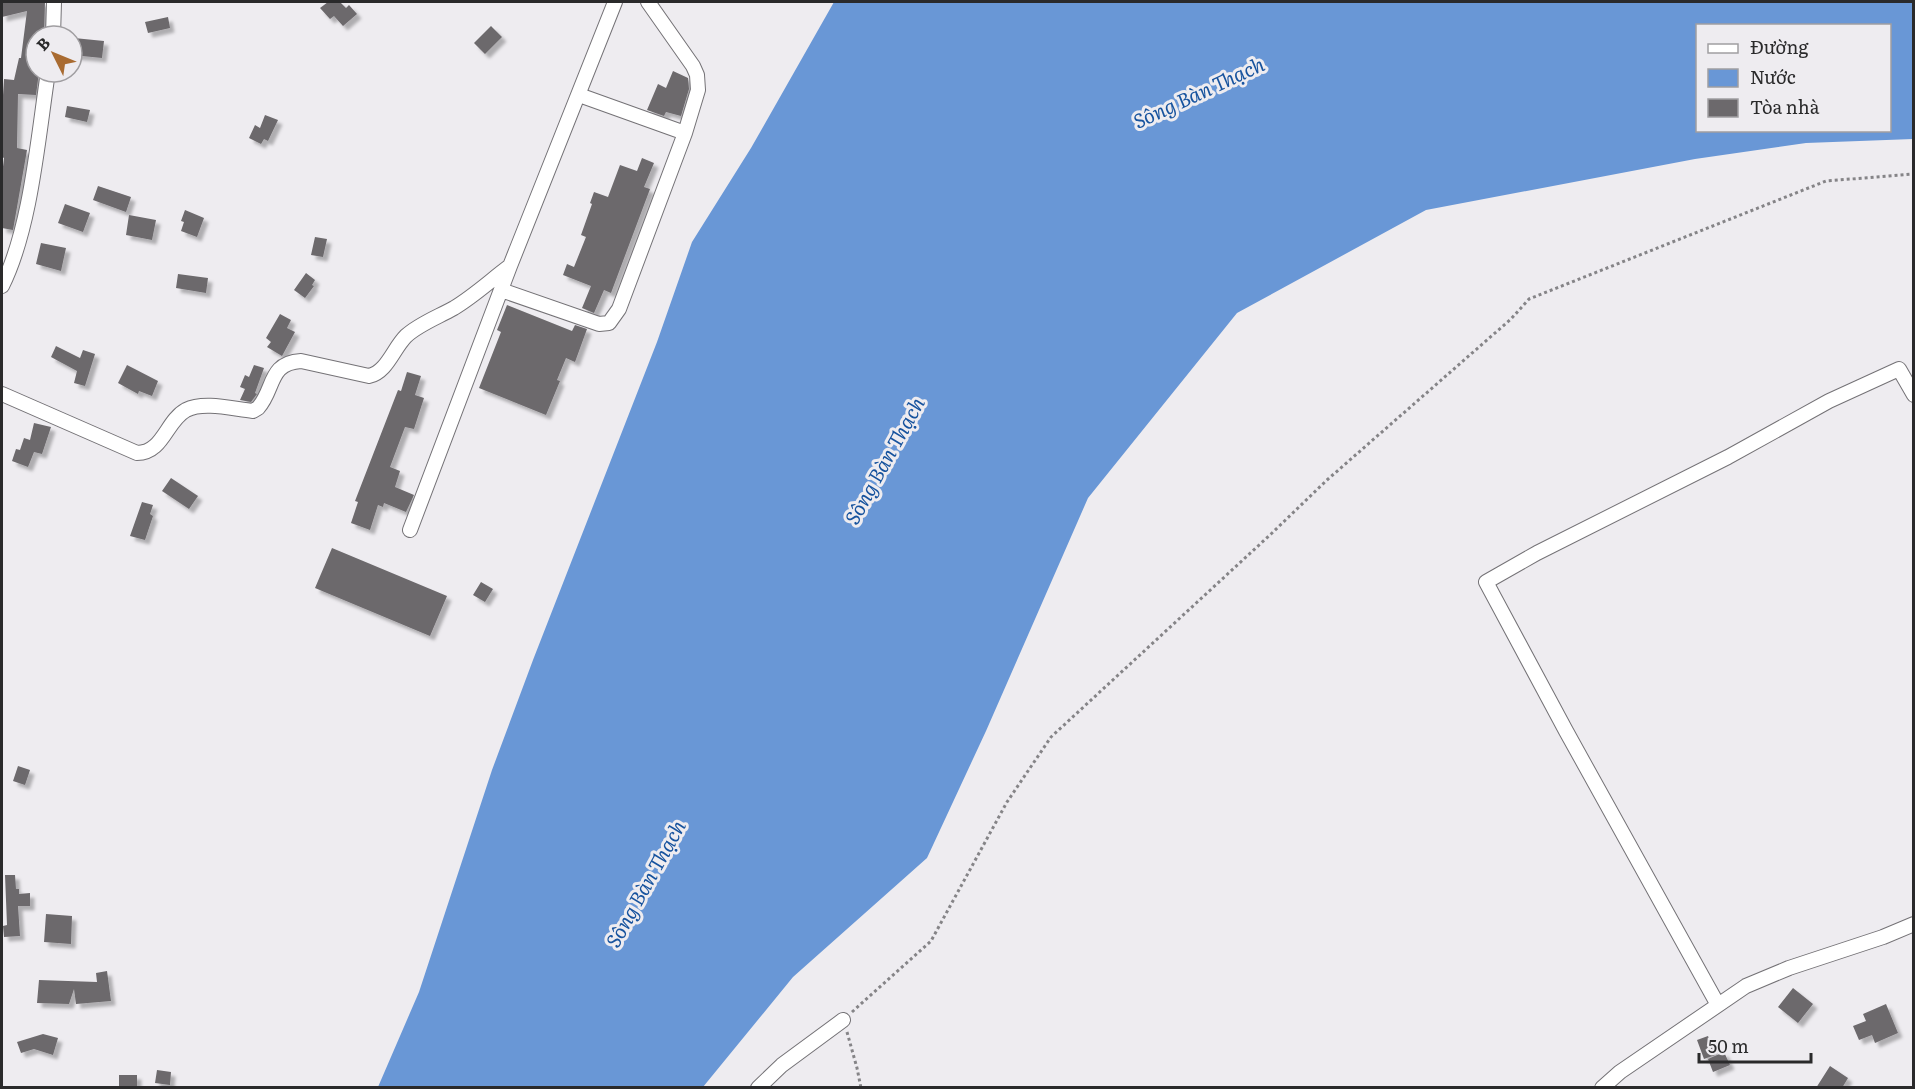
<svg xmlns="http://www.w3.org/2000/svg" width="1915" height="1089" font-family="Literata,serif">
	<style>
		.water { fill: #6997d6; fill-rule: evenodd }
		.building { fill: #6c696c; filter: url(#shadow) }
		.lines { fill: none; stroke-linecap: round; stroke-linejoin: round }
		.minor-casing { stroke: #747276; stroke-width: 16 }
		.path { stroke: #858487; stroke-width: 3; stroke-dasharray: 3 3; stroke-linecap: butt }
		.minor { stroke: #fff; stroke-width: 14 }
		.labels { text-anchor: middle; stroke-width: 6; stroke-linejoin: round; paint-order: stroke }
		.water-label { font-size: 20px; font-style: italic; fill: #17539e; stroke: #eeecf0 }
	</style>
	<defs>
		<filter id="shadow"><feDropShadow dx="4.5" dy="4.5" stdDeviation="1.5" flood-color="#0004"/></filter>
	</defs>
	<rect width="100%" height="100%" fill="#eeecf0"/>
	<path class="water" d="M834,2h1079v137l-107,4 -111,16 -269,51 -189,103 -149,185 -102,233 -59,127 -134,119 -90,110h-325l41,-95 73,-222 41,-110 124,-318 35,-100 59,-94zM1698,26h192v104h-192z"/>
	<path class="building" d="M2,2h43l-1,34h-8v36h3l-3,23 -18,-1 -1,54 10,2 -14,80 -11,-2v-53l2,-17 -2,-1v-46l2,-32 10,1 5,-22h2l6,-47 -25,6z
		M328,2h12l6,6 3,-3 8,9 -14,12 -9,-10 -4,3 -10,-11z
		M168,17l2,11 -22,5 -3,-11z
		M491,26l11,11 -17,17 -11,-11z
		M74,38l30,3 -2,17 -30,-3z
		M673,71l15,7 1,11 -8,27 -15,-4 -2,4 -17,-6 11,-26 8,4z
		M67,106l23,4 -3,12 -22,-5z
		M265,115l13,5 -10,21 -4,-2 -3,5 -12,-6 6,-13 5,3z
		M642,158l12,5 -10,24 6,2 -39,104 -7,-3 -10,23 -12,-5 9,-22 -28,-11 4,-11 7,3 12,-30 -5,-2 11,-31 -2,-1 4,-11 14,5 12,-32 17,6z
		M98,186l33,11 -5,15 -33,-12z
		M65,204l25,9 -7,19 -25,-9z
		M185,210l19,8 -7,19 -16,-6 3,-9 -3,-1z
		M129,215l27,5 -4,20 -26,-5z
		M315,237l12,2 -4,18 -12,-2z
		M41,243l25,5 -5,23 -25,-7z
		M306,273l9,7 -3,5 2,1 -9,12 -11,-8z
		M178,274l30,4 -2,15 -30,-5z
		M507,305l65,26 3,-6 12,4 -12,33 -9,-4 -9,22 3,1 -14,34 -67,-27 22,-56 -4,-2z
		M280,314l11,6 -4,8 8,4 -13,24 -15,-9 4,-5 -5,-4z
		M56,346l24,12 3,-8 12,4 -10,32 -11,-3 3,-12 -26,-14z
		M127,365l31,16 -6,15 -13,-5 -1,3 -20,-11z
		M254,365l10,3 -9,25 2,1 -6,8 -11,-2 5,-11 -5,-2 5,-12 4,2z
		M407,372l14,4 -6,19 9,3 -10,31 -9,-2 -15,40 10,4 -5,16 19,8 -8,17 -22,-9 -1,4 -5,-2 -8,25 -19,-7 7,-21 -3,-1 43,-111 3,1z
		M34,423l17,4 -9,27 -8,-2 -6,15 -16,-6 4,-12 4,1 4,-12 6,2z
		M171,478l27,18 -9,13 -27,-18z
		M142,502l11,3 -3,9 3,2 -8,24 -15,-4z
		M332,548l115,48 -17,40 -115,-48z
		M481,582l12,7 -8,13 -12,-7z
		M18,766l12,4 -5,15 -12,-4z
		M5,875h10l1,14h3v5l11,-1v13h-12l2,30 -16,1 -1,-11 4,-1z
		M46,914l26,2 -1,28 -27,-2z
		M107,971l4,30 -35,3 -2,-15 -5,15 -32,-1 2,-23 58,2 -1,-9z
		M1793,988l20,16 -15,19 -20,-16z
		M1886,1004l12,29 -23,10 -3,-8 -13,5 -6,-14 13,-5 -3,-7z
		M43,1034l15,4 -5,17 -19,-6 -13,4 -4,-11z
		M1708,1036l7,19 -11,4 -7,-19z
		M1724,1052l6,13 -17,7 -5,-13z
		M1830,1066l18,12 -6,10h-26z
		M157,1070l14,2 -1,13 -15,-2z
		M119,1075h18v13h-18z"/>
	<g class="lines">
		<g class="minor-casing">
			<path id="minor" d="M53,36l1,-34
				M579,95l106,38
				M2,286c29,-58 36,-149 46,-214
				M501,290l98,34 10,-1 10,-14 66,-176 13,-43 -1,-15 -4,-9 -45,-64
				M2,394l135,59c26,0 29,-32 49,-43 18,-9 47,-1 67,1l5,-3c17,-19 10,-45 43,-47l68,15c18,-4 24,-27 37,-40 13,-12 32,-19 48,-28 20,-12 37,-28 56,-42
				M410,530l100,-264 105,-264
				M1718,1005l-152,-274 -80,-149 51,-29 191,-96 101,-56 70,-32 15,26
				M758,1088l24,-23 61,-45
				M1602,1088l18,-16 126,-86 43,-18 94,-31 31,-13"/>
		</g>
		<path class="path" d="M852,1012l79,-71 76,-139 44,-65 220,-203 56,-54 184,-161 18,-20 297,-118 88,-7
			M847,1032l10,36 4,20"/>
		<use href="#minor" class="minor"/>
	</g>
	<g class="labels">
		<g class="water-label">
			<text transform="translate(1199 93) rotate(-25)" y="7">Sông Bàn Thạch</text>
			<text transform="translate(885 461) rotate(-61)" y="7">Sông Bàn Thạch</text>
			<text transform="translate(646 884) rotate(-61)" y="7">Sông Bàn Thạch</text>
		</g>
	</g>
	<rect width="1915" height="1089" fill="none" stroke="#2a2a2b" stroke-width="6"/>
	<rect x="1696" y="24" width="195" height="108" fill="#eeecf0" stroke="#a09ea1" stroke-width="1.5"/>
	<rect x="1708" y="44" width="30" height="9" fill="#ffffff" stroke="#a09ea1" stroke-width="1.5"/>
	<text x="1750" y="54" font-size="18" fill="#2a2a2b">Đường</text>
	<rect x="1708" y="69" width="30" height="18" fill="#6997d6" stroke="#a09ea1" stroke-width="1.5"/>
	<text x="1750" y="84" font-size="18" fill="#2a2a2b">Nước</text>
	<rect x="1708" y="99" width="30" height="18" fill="#6c696c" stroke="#a09ea1" stroke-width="1.5"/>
	<text x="1750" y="114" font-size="18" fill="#2a2a2b">Tòa nhà</text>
	<g transform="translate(54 54) rotate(313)"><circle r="28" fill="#eeecf0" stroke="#a09ea1" stroke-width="1.5"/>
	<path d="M0-4.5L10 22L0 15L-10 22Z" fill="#a96b31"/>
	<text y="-9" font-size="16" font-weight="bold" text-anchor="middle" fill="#2a2a2b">B</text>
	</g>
	<path d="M1699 1053v9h112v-9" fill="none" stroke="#2a2a2b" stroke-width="3"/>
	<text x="1708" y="1053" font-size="18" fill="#2a2a2b" stroke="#eeecf0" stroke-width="4.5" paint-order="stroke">50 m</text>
</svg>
